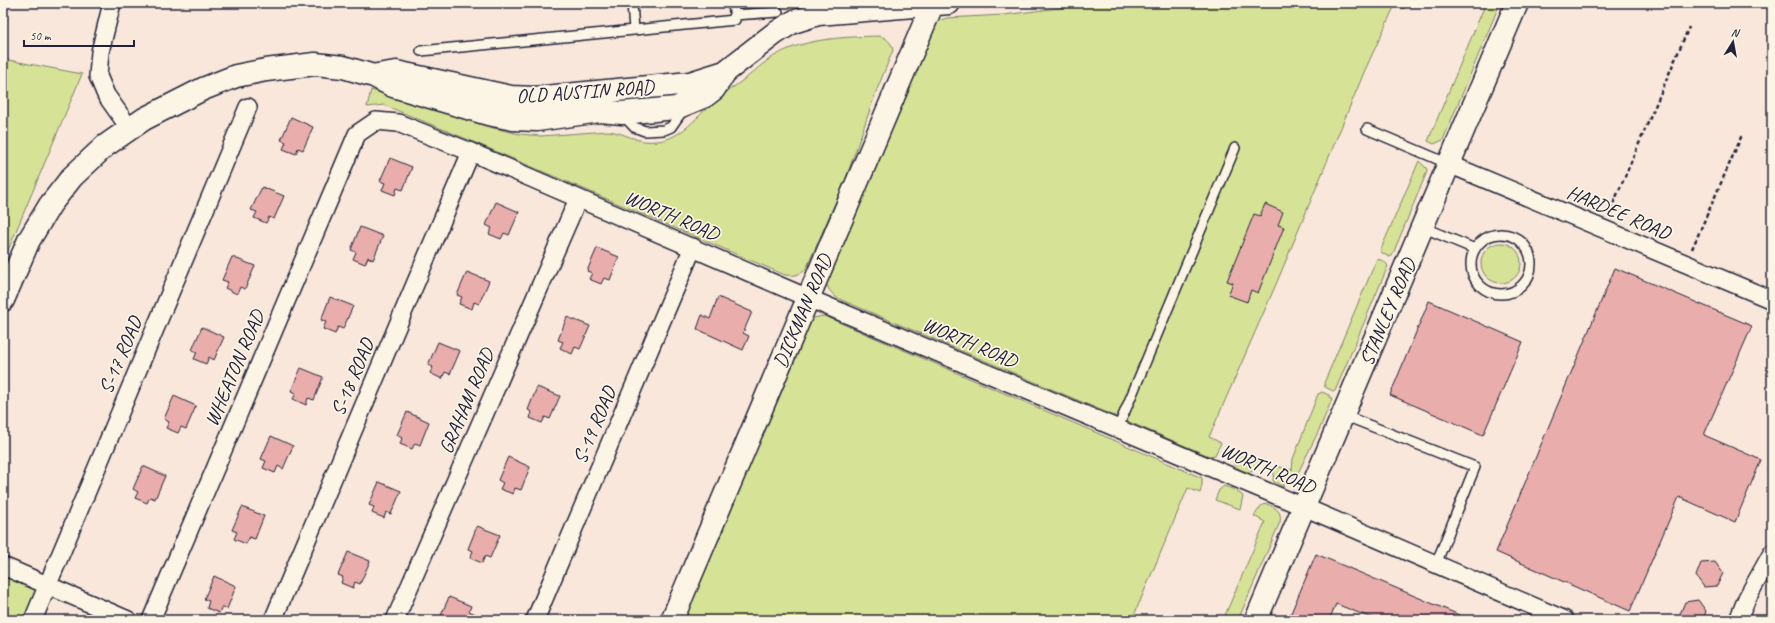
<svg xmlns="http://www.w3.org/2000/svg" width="1775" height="623" font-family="Caveat,sans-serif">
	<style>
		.green { fill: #d6e396; stroke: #7c8268 }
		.building { fill: #e9aeac; stroke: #22223b }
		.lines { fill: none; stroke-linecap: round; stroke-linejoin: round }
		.service-casing { stroke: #22223b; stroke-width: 12 }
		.minor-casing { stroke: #22223b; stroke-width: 20 }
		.tertiary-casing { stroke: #22223b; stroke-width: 25 }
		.path { stroke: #22223b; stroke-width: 2.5; stroke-dasharray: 4 3; stroke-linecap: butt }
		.service { stroke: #fcf5e5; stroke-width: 9 }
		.minor { stroke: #fcf5e5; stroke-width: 17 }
		.tertiary { stroke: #fcf5e5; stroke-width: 22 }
		.labels { text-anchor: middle; stroke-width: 3.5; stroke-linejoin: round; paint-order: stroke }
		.street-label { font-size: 20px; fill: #22223b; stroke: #fcf5e5 }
	</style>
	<rect width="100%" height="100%" fill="#f8e7da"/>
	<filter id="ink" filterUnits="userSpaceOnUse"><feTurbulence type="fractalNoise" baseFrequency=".025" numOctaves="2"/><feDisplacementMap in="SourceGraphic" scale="8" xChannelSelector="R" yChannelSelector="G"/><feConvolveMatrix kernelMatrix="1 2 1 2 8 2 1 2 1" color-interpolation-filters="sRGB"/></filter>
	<g filter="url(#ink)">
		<path class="green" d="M1097,3h308v5l-3,1 -7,-4 -30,65 -88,212 -68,155 12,6 -6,12 -6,1 -372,-158c-7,-6 -10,-10 -12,-19l110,-257 12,-4 57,-3z
			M1483,3h17l-57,137 -9,4 -6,-3 57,-136z
			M879,36c7,1 13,7 14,14l-17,42 -31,89 -39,88c-6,6 -12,7 -21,6l-316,-135 -85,-35 -17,2 4,-17 122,38 27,6 21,2 67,-5c20,2 28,13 50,10 24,-3 37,-23 54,-37 11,-10 23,-18 34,-26 10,-8 20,-18 32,-24 29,-16 68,-17 101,-18z
			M3,59l79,15 -79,188z
			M1419,161l8,8 -1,5 -34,82 -3,1 -8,-5v-3z
			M1481 263a20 20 0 1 1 40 0a20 20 0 1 1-40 0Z
			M1377,259l7,2 4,5 -53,125h-2l-8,-4 -1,-4z
			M824,316l378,162v7l-2,8 -12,-5 -56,132h-453l125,-295 9,-7z
			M1322,392l7,3 3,4 -12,29 -23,47 -12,5 -2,7 -10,-6 1,-13 2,-2 16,4 1,-11 25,-65z
			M1236,450h2l22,10 1,2c-2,3 -5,8 -8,9 -5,3 -18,-2 -19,-8 -2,-4 1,-9 2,-13z
			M1224,486l11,4 8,6 -3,13 -25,-9 4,-10z
			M1267,504c10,4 15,8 13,18l-42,98h-15l42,-98 -11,-6 8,-11z
			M3,570l31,16 2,5 -13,29h-20z"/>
		<path class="building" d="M291,117l22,10 -10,23 -5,-2 -2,6 -13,-5 3,-7 -5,-2z
			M390,158l22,9 -9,23 -6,-2 -2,7 -13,-5 3,-7 -5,-2z
			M262,187l22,9 -10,23 -5,-2 -3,6 -12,-5 3,-6 -6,-2z
			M496,202l23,10 -10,23 -5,-2 -3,6 -12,-5 3,-6 -6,-3z
			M1265,204l18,8 -5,13 6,2 -26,66 -7,-3 -4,12 -19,-7 5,-12 -6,-2 27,-67 6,2z
			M360,227l23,9 -10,24 -5,-3 -3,7 -12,-5 3,-7 -5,-2z
			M597,248l22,9 -9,23 -6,-2 -3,6 -12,-5 3,-6 -5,-2z
			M232,257l23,9 -10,23 -5,-2 -3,7 -12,-6 3,-6 -6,-2z
			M1615,268l137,58 -48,109 57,25 -26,62 -56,-25 -49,114 -134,-59z
			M467,272l22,9 -10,23 -5,-2 -2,7 -13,-5 3,-7 -5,-2z
			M330,297l23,9 -10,23 -5,-2 -3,7 -12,-5 3,-7 -5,-2z
			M718,297l34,15 -9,21 6,3 -6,14 -46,-21 5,-14 8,4z
			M1429,301l94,41 -40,93 -93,-40z
			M567,317l23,9 -10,23 -5,-2 -3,7 -12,-6 3,-6 -5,-2z
			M202,327l22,10 -10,23 -5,-3 -3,7 -12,-5 3,-7 -5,-2z
			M438,342l22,9 -10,23 -5,-2 -3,7 -12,-6 3,-6 -5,-2z
			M301,368l22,9 -9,23 -6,-2 -2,7 -13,-6 3,-6 -5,-2z
			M537,387l23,9 -10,23 -5,-2 -3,6 -12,-5 2,-6 -4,-2z
			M174,396l22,10 -10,23 -5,-2 -3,6 -12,-5 3,-6 -5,-3z
			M407,412l22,10 -9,23 -5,-2 -3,6 -12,-5 2,-6 -5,-3z
			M271,436l22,10 -10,23 -5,-3 -3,7 -12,-5 3,-7 -5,-2z
			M508,457l22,10 -9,23 -6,-2 -2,6 -13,-5 3,-6 -5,-3z
			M143,466l22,10 -10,23 -5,-2 -3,6 -12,-5 3,-6 -5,-3z
			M379,482l22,9 -10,23 -5,-2 -2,6 -12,-5 2,-6 -5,-2z
			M242,507l22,9 -9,23 -6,-2 -3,7 -12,-5 3,-7 -5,-2z
			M477,526l23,9 -10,23 -5,-2 -3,7 -12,-5 3,-7 -5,-2z
			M348,552l22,9 -10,23 -5,-2 -2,6 -12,-5 2,-6 -5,-2z
			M1316,554l155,66h-94l-41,-16 -7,16h-41z
			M1715,562l8,11 -6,13 -13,1 -8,-11 5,-13z
			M214,576l22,10 -9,23 -5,-3 -3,7 -12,-5 2,-7 -5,-2z
			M449,597l22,9 -2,5 19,9h-49z
			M1698,600l8,11 -3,9h-20l-3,-6 5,-12z"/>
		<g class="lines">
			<g class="service-casing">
				<path id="service" d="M632,3l2,27
					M734,15l44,-3
					M421,51l314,-31 -2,-17
					M623,115l11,12 11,4 19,-1 7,-3 12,-17
					M1367,129l82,35
					M1422,227l53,22
					M1471 264a30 30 0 1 1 60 0a30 30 0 1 1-60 0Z
					M1343,415l132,52 -39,97
					M1118,428l117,-280"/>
			</g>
			<g class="minor-casing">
				<path id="minor" d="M112,3l-12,49 -2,24 8,19 24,34
					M1449,164l323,136
					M3,566l125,54
					M33,620l215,-513
					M151,620l206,-486 19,-13 22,2 73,29 337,146 496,209 261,113
					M273,620l198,-468
					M395,620l183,-421
					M535,620l158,-373
					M1738,620l9,-22 25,-45"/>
			</g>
			<g class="tertiary-casing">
				<path id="tertiary" d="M377,75l19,-3 115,25 23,1 156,-15 35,-11
					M3,300l26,-60 21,-35 22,-28 33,-31 39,-27 59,-30 33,-13 30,-6 49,-6 28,3 31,9 19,10 95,28 25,5 24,1 63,-9 22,2 54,-5 29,-12 9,-7 11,-17 49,-38 19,-12 25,-8 131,-11
					M672,620l261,-617
					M1256,620l261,-617"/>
			</g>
			<path class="path" d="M3,199v6
				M1608,216l81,-189
				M1692,249l50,-114"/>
			<use href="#service" class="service"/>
			<use href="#minor" class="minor"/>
			<use href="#tertiary" class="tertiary"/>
		</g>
	</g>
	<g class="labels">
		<g class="street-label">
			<text transform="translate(585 91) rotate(-4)" y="7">OLD AUSTIN ROAD</text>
			<text transform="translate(1619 212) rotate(23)" y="7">HARDEE ROAD</text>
			<text transform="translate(672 215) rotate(23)" y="7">WORTH ROAD</text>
			<text transform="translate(802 311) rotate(-67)" y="7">DICKMAN ROAD</text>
			<text transform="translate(1387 312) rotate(-67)" y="7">STANLEY ROAD</text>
			<text transform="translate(970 342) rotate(23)" y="7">WORTH ROAD</text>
			<text transform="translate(120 355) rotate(-67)" y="7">S-17 ROAD</text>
			<text transform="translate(234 368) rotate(-67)" y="7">WHEATON ROAD</text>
			<text transform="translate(352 377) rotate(-67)" y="7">S-18 ROAD</text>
			<text transform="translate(466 401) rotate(-67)" y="7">GRAHAM ROAD</text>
			<text transform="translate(594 425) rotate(-67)" y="7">S-19 ROAD</text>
			<text transform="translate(1268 468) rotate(23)" y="7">WORTH ROAD</text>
		</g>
	</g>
	<rect width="1775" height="623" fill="none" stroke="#fcf5e5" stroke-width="16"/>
	<rect x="8" y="8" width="1759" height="607" fill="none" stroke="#22223b" stroke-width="1.5" filter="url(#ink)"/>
	<g transform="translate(1733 42) rotate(11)" stroke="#fcf5e5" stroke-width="3" paint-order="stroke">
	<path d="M0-3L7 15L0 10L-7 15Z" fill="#22223b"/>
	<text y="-6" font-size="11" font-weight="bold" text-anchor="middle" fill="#22223b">N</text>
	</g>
	<path d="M24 40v6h110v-6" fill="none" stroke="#22223b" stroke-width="2"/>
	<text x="30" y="40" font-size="12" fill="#22223b" stroke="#fcf5e5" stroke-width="3" paint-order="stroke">50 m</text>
</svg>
